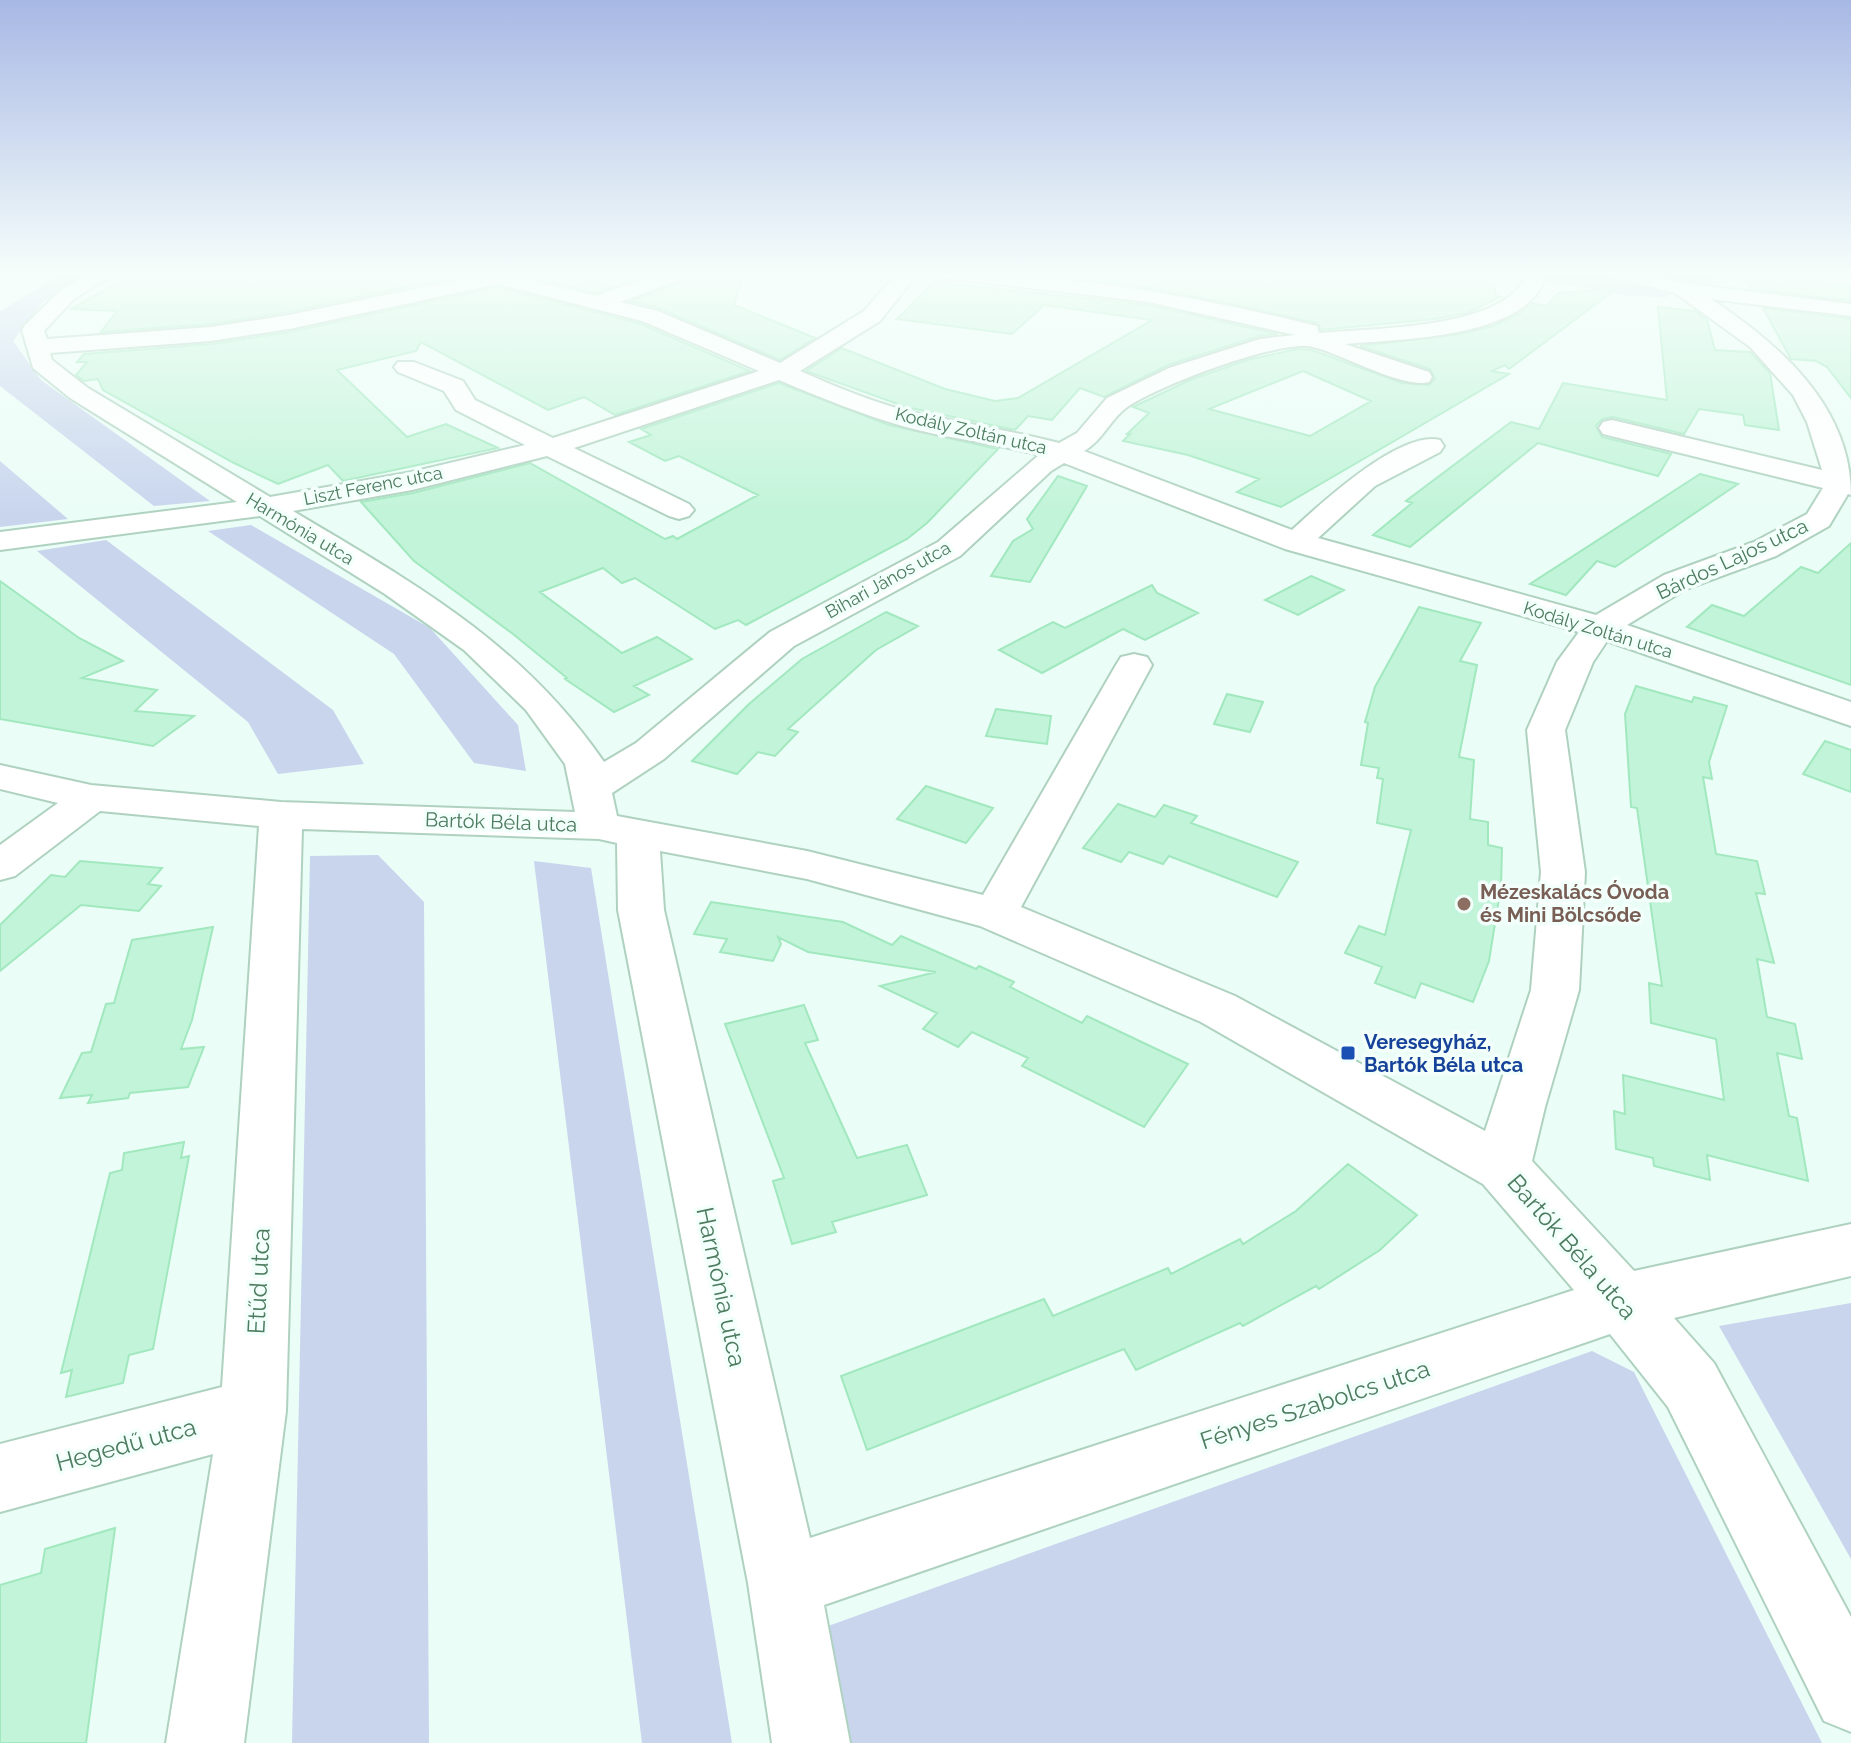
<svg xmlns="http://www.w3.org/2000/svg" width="1851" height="1743" font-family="Raleway,sans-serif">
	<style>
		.green { fill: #c8d5ed }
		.building { fill: #c1f4d8; stroke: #a1e8bf; stroke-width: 2; fill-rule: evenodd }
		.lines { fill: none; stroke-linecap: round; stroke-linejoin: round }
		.minor-casing { stroke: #afd2c0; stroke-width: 4 }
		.minor { fill: #fff; fill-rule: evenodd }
		.education-dot { fill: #8d6e63; stroke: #f3fffb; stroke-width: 3 }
		.transit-dot { fill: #1a4fb4; stroke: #f3fffb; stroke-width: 3 }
		.labels { text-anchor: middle; stroke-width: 7; stroke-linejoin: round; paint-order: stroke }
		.far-street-label { font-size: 18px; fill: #4c7b5f; stroke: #f3fffb }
		.street-label { font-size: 20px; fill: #4c7b5f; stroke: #f3fffb }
		.education-label { font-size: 20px; font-weight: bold; fill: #785e54; stroke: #f3fffb; text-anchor: start }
		.transit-label { font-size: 20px; font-weight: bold; fill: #164399; stroke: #f3fffb; text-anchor: start }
		.near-street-label { font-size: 24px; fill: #4c7b5f; stroke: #f3fffb }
	</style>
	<rect width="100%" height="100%" fill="#ebfdf7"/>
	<path class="green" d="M65,272h32l-54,30 -30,39 28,39 169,121 -56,5 -154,-120v-75z
		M1545,272h168l-3,16 -28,-6 -15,15 -36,-1 -86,-15z
		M0,461l68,58 -68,8z
		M251,525l179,103 88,97 8,46 -52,-8 -80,-109 -186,-123z
		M106,540l227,170 31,54 -86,10 -30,-52 -211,-171z
		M378,855l46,47 5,841h-137l18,-887z
		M534,861l57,7 141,875h-90z
		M1851,1303v256l-132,-233z
		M1592,1351l42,21 188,371h-983l-22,-113z"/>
	<path class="building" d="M136,272h326l3,3 -177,37 -77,12 -110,8 16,-21 -46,-2z
		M542,272l47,2 66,-2 -59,21 -67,-17z
		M687,272l54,8 -7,25 81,33 -35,22 -121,-52 -29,-7 53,-19 4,-5z
		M1045,272h409v3l39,3 3,18 5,1 -34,16 -32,6 -114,11 -3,-7 -95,-21 -95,-18 -85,-10z
		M1742,272h18l91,15v14l-100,-12z
		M934,282l214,23 129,29 -18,2 -91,29 -64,32 -24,-9 -28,32 -24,-4 -13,14 -109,-23 -100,-36 36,-23 103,41 50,12 23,-3 134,-78 -108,-15 -32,29 -115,-15z
		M498,287l143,37 109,47 -135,44 -31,-18 -36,13 -127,-68 -5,9 -79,19 70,67 39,-13 52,24 -155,33 -15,-16 -50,19 -44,-21 -131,-73 -5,-11 -14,2 -8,-6 11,-13h-10l7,-8 127,-10 79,-12z
		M1616,289l-107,80 -4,-4 -13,6 17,3 -228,133 -44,-15 22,-13 -71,-24 -65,-14 7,-7h-3l22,-21 -16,-6 57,-27 57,-20 50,-11 15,1 90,33 27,2 6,-6 -5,-10 -70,-23 102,-12 31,-8 26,-12 12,-11 16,3 11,-13zM1303,371l68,30 -61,35 -101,-27z
		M1658,307l37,4 12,9 8,30 35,2 20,21 9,57 -34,-5 -2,-10 -44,-6 -15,25 -71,-17 -11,2 -6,7 6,11 69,17 -13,22 -120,-33 -128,104 -37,-12 39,-32 -6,-2 105,-79 28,7 24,-46 104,17z
		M1763,308l88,11v79l-24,-31 -11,-6 -25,-2z
		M779,383l110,42 109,24 -71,74 -20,16 -161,86 -8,-5 -23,9 -80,-51 -13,5 -19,-15 -63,24 82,61 35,-16 35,22 -58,27 15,9 -35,17 -49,-33 2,-1 -54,-44 -99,-73 -53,-59 52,-9 117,-30 135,76 8,-3 4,3 81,-44 -79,-39 -14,5 -36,-19 22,-7 -10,-6z
		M1700,474l38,10 -123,83 -18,-6 -31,34 -36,-11z
		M1058,476l29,10 -57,96 -39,-6 22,-35 20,-12 -6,-10z
		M1851,543v142l-164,-58 25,-22 32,11 57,-49 17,6z
		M1311,576l33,14 -46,25 -33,-15z
		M0,581l79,57 44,23 -41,17 75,12 -22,21 59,5 -41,30 -153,-27z
		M1152,585l5,8 41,20 -53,27 -22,-11 -81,44 -43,-23 54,-28 12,6z
		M1419,607l62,16 -21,38 17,4 -18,92 15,3 -4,59 18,3v23l14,3 -1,38 -12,75 -16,41 -52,-19 -6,15 -40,-15 7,-16 -37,-14 14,-27 26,9 26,-105 -34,-7 6,-44 -6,-1 2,-10 -18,-3 7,-42 -3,-1 10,-35z
		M886,612l32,14 -42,24 -88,79 10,3 -23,24 -17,-4 -21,22 -45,-13 57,-57 53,-45z
		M1636,686l56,16 2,-5 33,9 -18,56 3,17 -9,-2 13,77 41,7 8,33 -9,-1 18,70 -17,-4 10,58 28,7 7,35 -25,-6 12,63 8,2 11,63 -101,-26 3,25 -56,-14 -1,-8 -37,-9 -2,-38 11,3 -2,-39 101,25 -8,-61 -65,-16 -2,-40 13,3 -25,-178 -6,-1 -6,-93z
		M1227,694l36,8 -13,30 -36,-8z
		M996,709l55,7 -4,28 -61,-8z
		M1825,741l26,9v42l-48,-18z
		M926,786l67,22 -27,35 -69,-24z
		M1118,804l37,13 9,-12 33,11 -6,7 107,39 -21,35 -108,-41 -6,8 -34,-12 -8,10 -38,-14z
		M80,861l82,7 -14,16 13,2 -22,25 -58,-6 -81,66v-46l51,-50 14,2z
		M711,902l132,20 49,23 9,-9 75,33 3,-3 35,16 -4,5 72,36 5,-7 101,48 -44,63 -122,-61 6,-8 -56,-26 -14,15 -35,-18 14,-16 -57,-27 56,-14 -128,-20 -30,-15 3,7 -8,17 -53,-9 7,-13 -33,-5z
		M213,927l-21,93 -11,29 23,-2 -16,40 -58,6 -2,5 -40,5 4,-8 -32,3 22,-45 9,-1 15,-48 8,-1 18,-63z
		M804,1005l14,35 -13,3 52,115 50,-13 20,50 -95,27 4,10 -44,12 -19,-63 11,-3 -59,-154z
		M184,1142l-3,16 8,-2 -36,193 -24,6 -6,28 -57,14 6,-27 -11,3 49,-200 12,-3 2,-17z
		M1348,1164l69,51 -37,35 -61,39 -3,-3 -73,40 -3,-3 -104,47 -12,-21 -257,101 -26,-74 203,-77 9,17 115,-48 3,6 69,-35 3,5 53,-33z
		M115,1528l-29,215h-86v-158l41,-12 4,-24z"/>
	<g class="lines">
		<g class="minor-casing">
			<path id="minor" d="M93,272h24l-43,27 -30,32 3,8 164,-12 78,-12 183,-38 -7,-5h34l97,24 68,-24h19l2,3 -3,4 -62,23 38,9 122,52 84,-52 34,-39h21l-39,49 -80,50c39,17 79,34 121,43 46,10 92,17 138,29l18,-10 30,-35 62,-30 91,-29 35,-4 -147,-33 -203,-24 -10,-6c129,0 257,23 382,54l2,7c49,-5 194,-3 207,-61h20c-11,67 -148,67 -201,72l84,28 3,5 -3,5c-27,7 -89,-29 -116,-35 -34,-8 -158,40 -187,61 -16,12 -24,33 -42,43l208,79c28,-26 108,-100 148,-90l4,6 -4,6 -65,34 -57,52 278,77 68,-40 90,-33 53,-28 16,-26 -220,-54 -4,-6 4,-6 9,-2 210,50 -15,-48 -14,-27 -43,-48 -75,-54 -67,-17 -3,-4h34l43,11 169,21v12l-140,-17c68,45 140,107 140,196l-3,-1 -19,32 -53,30 -90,33 -59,36 224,77v24l-244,-85 -14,21 -28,68 20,142 -6,118 -34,117 -13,54 102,110 217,-47v52l-177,42 40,45 137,254v115l-27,-11 -156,-314 -58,-73 -786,271 26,138h-78l-24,-160 -130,-673 -1,-67 -18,-4 -297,-10 -16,582 -42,332h-78l47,-289 -213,58v-68l222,-57 37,-561 -159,-15 -85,65 -15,4v-35l58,-42 -58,-14v-24l91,20 190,17 294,10 -10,-48 -39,-54 -62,-60 -79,-56 -125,-78 -260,34v-18l237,-30 -167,-104 -37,-30 -11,-38 3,-5 35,-34zM498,284l144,37 117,50 -206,67 -78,-38 -12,-19 -49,-19h-16l-4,5 4,5 46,19 12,19 69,35 -113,27 -142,25 -182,-109 -36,-28 -2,-7 161,-12 78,-12zM779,380c42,18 84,35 127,47 44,12 89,16 133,28l-101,87 -168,90 -134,111 -32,19c-83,-120 -189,-178 -311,-251l119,-21 135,-34 122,60 10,3 10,-3 5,-6 -5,-6 -115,-56zM1064,463l221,86 294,83 -22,30 -30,68 14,142 -10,118 -46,141 -250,-135 -214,-89 131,-242 -5,-8 -13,-3 -13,3 -5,8 -133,230 -176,-44 -190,-35 -5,-23 52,-34 130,-113 166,-90 91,-85zM660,851l147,28 173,47 221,96 282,162 91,106 -764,248 -146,-628z"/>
		</g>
		<use href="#minor" class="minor"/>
	</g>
	<linearGradient id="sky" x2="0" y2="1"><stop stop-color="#a8b8e5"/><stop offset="0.53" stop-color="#f6fefb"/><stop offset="1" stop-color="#f6fefb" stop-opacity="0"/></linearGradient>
	<rect width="1851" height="516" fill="url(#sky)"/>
	<circle class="education-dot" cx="1464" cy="904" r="8"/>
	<rect class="transit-dot" x="1340" y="1045" width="16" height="16" rx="4"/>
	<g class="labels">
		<g class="far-street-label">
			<text transform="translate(971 431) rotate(13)" y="6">Kodály Zoltán utca</text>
			<text transform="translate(373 486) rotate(-11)" y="6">Liszt Ferenc utca</text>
			<text transform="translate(300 529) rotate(31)" y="6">Harmónia utca</text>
			<text transform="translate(888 580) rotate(-29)" y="6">Bihari János utca</text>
			<text transform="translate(1598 630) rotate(17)" y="6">Kodály Zoltán utca</text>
		</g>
		<g class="street-label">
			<text transform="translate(1732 559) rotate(-25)" y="7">Bárdos Lajos utca</text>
			<text transform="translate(501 822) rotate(2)" y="7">Bartók Béla utca</text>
		</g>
		<g class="education-label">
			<text x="1480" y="899">Mézeskalács Óvoda<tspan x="1480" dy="23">és Mini Bölcsőde</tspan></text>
		</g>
		<g class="transit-label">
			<text x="1364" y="1049">Veresegyház,<tspan x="1364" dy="23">Bartók Béla utca</tspan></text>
		</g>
		<g class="near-street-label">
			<text transform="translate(1572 1247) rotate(49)" y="8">Bartók Béla utca</text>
			<text transform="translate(259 1281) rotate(-87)" y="8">Etűd utca</text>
			<text transform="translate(721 1287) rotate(78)" y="8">Harmónia utca</text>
			<text transform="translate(1315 1405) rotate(-18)" y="8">Fényes Szabolcs utca</text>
			<text transform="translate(126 1445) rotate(-15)" y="8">Hegedű utca</text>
		</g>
	</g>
</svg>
